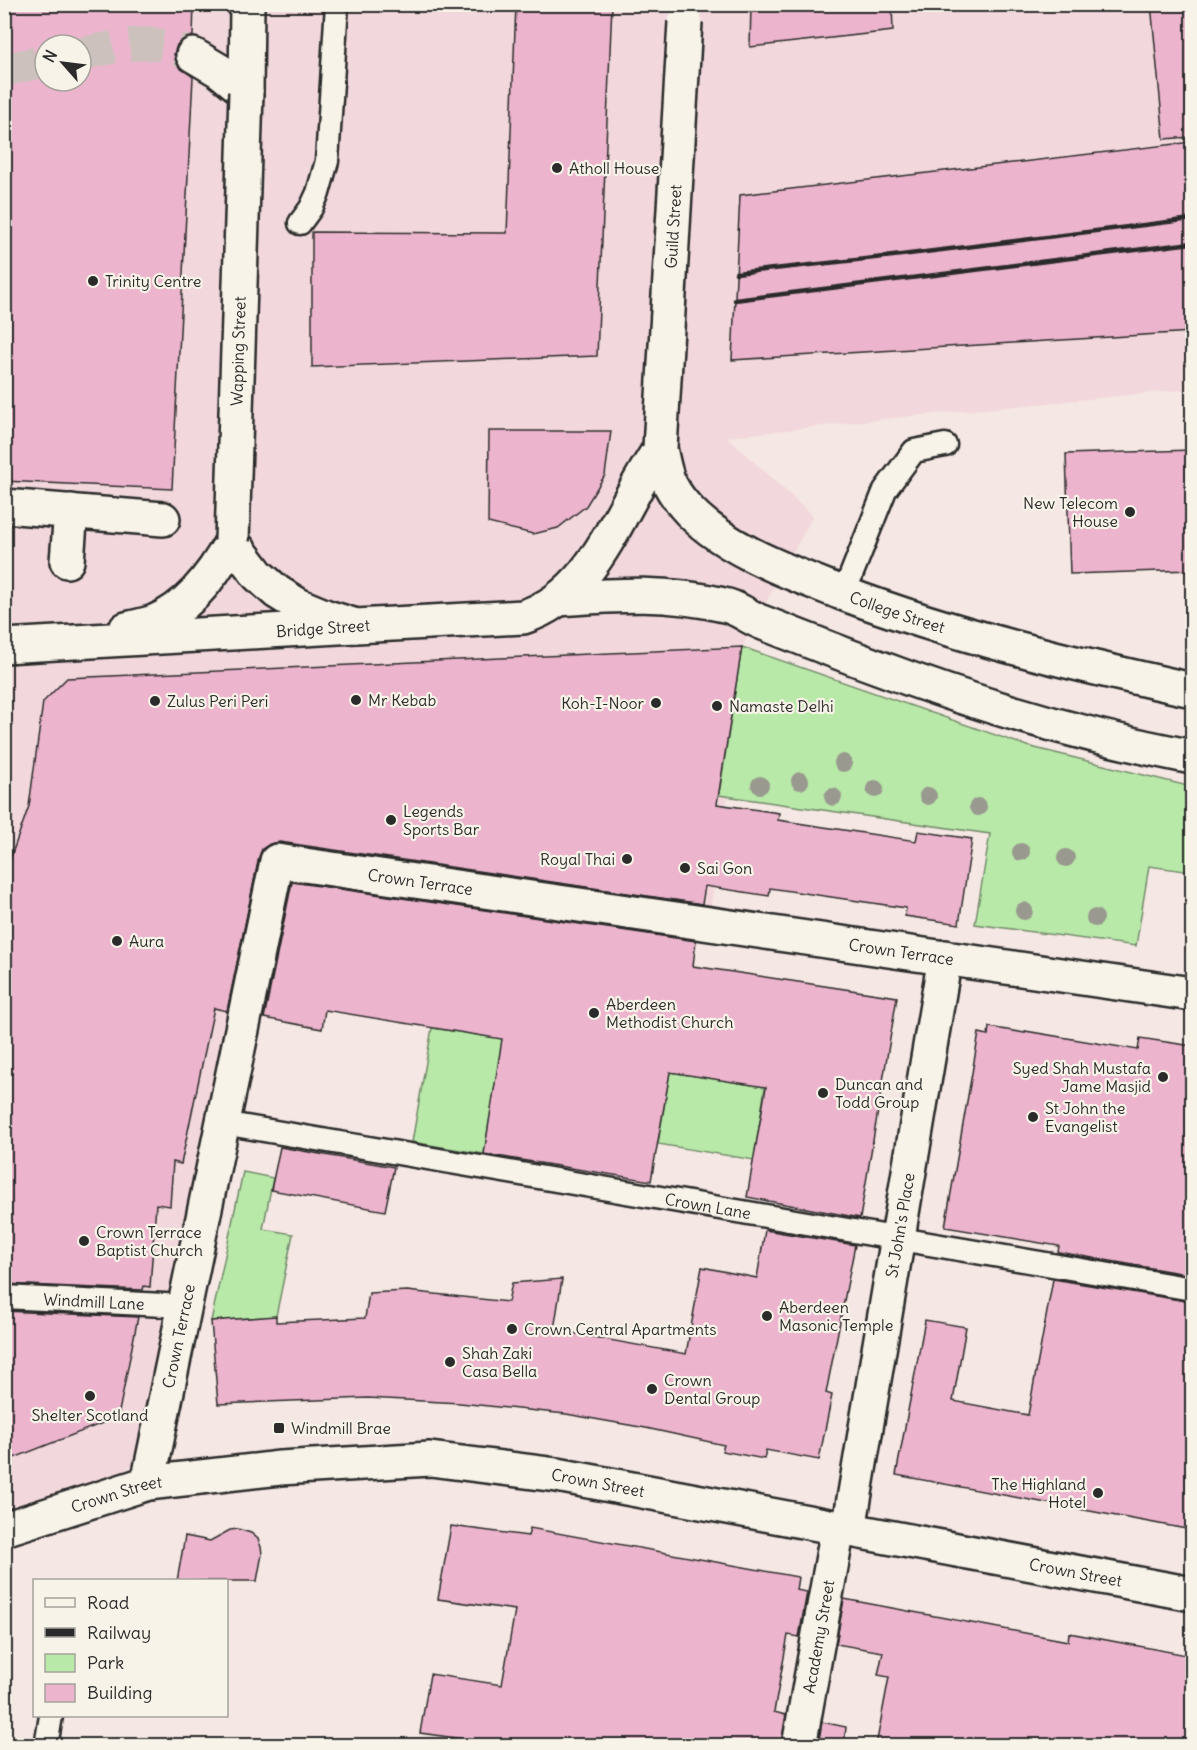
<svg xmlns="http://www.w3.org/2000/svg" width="1197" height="1750" font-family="Delius,sans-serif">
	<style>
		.built { fill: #f2d8dc; fill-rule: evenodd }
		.green { fill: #b8e9a8; stroke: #728a6a; stroke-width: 1.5 }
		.building { fill: #ecb5cd; stroke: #2b2b2b; stroke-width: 1.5; fill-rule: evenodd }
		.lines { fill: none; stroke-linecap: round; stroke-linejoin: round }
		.secondary-tunnel { stroke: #cdc1be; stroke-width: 33; stroke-dasharray: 33 16; stroke-linecap: butt }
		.service-casing { stroke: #2b2b2b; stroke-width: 27 }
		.minor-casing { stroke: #2b2b2b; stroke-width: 38 }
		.tertiary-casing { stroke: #2b2b2b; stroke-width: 38 }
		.secondary-casing { stroke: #2b2b2b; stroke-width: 38 }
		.service { stroke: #f7f3e8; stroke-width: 22 }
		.minor { stroke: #f7f3e8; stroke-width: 33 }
		.tertiary { stroke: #f7f3e8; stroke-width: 33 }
		.secondary { stroke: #f7f3e8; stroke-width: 33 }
		.rail { stroke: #2b2b2b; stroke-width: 4.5 }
		.secondary-bridge-casing { stroke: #2b2b2b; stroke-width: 38; stroke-linecap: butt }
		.secondary-bridge { stroke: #f7f3e8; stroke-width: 33 }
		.tree { fill: #99998f }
		.poi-dot { fill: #2b2b2b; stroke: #f7f3e8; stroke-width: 2 }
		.labels { text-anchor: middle; stroke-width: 4.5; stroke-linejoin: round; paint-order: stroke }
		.poi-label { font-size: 16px; fill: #2b2b2b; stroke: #f7f3e8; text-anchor: start }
		.street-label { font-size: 16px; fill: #2b2b2b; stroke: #f7f3e8 }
	</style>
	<rect width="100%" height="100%" fill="#f5e7e3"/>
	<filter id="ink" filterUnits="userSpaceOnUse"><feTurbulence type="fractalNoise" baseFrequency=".0167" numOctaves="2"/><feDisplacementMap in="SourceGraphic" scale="12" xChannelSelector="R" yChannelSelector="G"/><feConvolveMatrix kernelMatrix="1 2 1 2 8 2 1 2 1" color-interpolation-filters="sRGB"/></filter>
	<g filter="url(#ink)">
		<path class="built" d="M4,5h1188v384l-300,29 -165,19 86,79 -71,131 -23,148 9,1 -20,127 -431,-62 -129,622 -144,46zM45,45h36v36h-36z"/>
		<path class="green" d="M742,647l285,99 165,41v85l-43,-6 -13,80 -161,-22 15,-90 -271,-39z
			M432,1028l71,11 -19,115 -72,-12z
			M670,1072l95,15 -11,73 -96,-16z
			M243,1172l30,6 -10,51 30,5 -17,82 -65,5z"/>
		<path class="building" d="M4,4h190l-1,32 -10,3 -6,6 -3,9 3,11 16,12 -21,412 -168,-8zM45,45h36v36h-36z
			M516,4h96l-15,352 -285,11v-135l195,1z
			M751,4h141l1,27 -143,16z
			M1151,4h41v133l-28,2z
			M1192,142v190l-460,28 8,-165z
			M489,431h122l-6,44 -19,31 -28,22 -25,6 -45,-11z
			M1192,450v120l-122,4 -4,-120z
			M742,647l-25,157 62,9 -1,7 138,21 2,-10 54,8 -13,85 -54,-8 1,-8 -136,-20 -1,8 -64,-10 -3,18 -422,-62 -10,2 -8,5 -3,8 -32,154 -13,-3 -33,156 -8,-2 -3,44 -14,-2 -6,83 -6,-1 -1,4 -139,-6v-408l25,-70 14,-104 24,-24z
			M292,882l404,59 -3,25 204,31 -37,221 -113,-21 19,-110 -96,-15 -19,109 -167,-27 18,-115 -177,-29 -3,19 -58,-11z
			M989,1027l36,6v-2l113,19 2,-12 52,8v229l-134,-23 1,-6 -114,-19 34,-194 9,2z
			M280,1147l114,20 -9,44 -114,-21z
			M765,1230l90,15 -29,148 6,2 -13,65 -53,-10 -2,9 -42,-8 2,-6 -78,-17 -80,-14 -106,-11 -92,-5 -150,6 -7,-83 65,-5v6l89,-4 4,-25 38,-2 101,11 4,-19 50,-4 -8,51 132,24 16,-87 55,11z
			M1053,1279l139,23v228l-296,-55 29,-155 41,7 -13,74 75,14z
			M4,1311l134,6 -20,100 -114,45z
			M451,1526l77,10 2,-8 268,49 -2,13 11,2 -8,45 -11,-2 -14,77 12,3 -5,31h-296v-4l-65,-9 10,-59 72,11 13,-75 -77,-11z
			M238,1529l13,4 7,6 3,8 1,7 -5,27h-80l8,-45 25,5 20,-11z
			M844,1599l224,42 1,-8 123,23v90h-316l13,-69 -11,-2 5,-23 -47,-8z
			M822,1722l24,5 -2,19h-26z"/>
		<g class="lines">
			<path class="secondary-tunnel" d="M81,54c43,-9 69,-18 112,1
				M4,70l41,-9"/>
			<g class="service-casing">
				<g id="service">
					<path d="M300,223l11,-15 7,-15 9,-32 10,-157"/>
					<path d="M844,593l41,-103 29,-39 31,-6"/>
					<path id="s1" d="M223,1123l969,166"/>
					<path id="s2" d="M4,1297l180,9"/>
					<path d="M46,1746l5,-30"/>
				</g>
			</g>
			<g class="minor-casing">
				<g id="minor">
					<path d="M4,506l159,13"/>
					<path d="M67,561l4,-50"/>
					<path id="s3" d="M148,1483l129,-622 915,133"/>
					<path id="s4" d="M849,1529l96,-572"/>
					<path id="s5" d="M799,1746l39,-218"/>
				</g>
			</g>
			<g class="tertiary-casing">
				<g id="tertiary">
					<path d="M126,629c9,-2 19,-4 28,-7 35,-14 61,-50 78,-81"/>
					<path d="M4,646l352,-20"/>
					<path id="s6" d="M4,1529l144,-46 132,-15 150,-9 127,16 635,119"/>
				</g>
			</g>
			<g class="secondary-casing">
				<g id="secondary">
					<path d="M193,55l27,16 26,21"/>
					<path d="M246,92l1,-88"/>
					<path id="s7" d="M660,448c5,25 7,37 24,57 36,43 107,68 158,88 114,43 232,71 350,97"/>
					<path d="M232,541l26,34 19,17 21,13 29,12 29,9 167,-9c58,-18 84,-76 111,-125 8,-15 17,-29 26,-44"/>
					<path d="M558,599c59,-4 107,-8 166,6 13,2 24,12 37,17 38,15 76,30 114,44 103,39 209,70 317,91"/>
				</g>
			</g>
			<use href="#service" class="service"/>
			<use href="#minor" class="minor"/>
			<use href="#tertiary" class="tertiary"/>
			<use href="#secondary" class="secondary"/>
			<path class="rail" d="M736,273l157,-17 299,-37
				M735,300l457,-57"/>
			<g class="secondary-bridge-casing">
				<g id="secondary-bridge">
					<path id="s8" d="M660,448l25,-426"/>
					<path id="s9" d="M232,541l14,-449"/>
				</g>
			</g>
			<use href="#secondary-bridge" class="secondary-bridge"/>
		</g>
		<g class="tree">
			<circle cx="843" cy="763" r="9"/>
			<circle cx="800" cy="781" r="9"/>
			<circle cx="760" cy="785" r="9"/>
			<circle cx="875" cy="789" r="9"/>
			<circle cx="928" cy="796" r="9"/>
			<circle cx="833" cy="797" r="9"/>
			<circle cx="978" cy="807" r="9"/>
			<circle cx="1021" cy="852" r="9"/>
			<circle cx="1066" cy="858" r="9"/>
			<circle cx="1024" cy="911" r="9"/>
			<circle cx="1095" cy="918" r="9"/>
		</g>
	</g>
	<g class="poi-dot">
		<circle cx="557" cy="168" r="6"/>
		<circle cx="93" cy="281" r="6"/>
		<circle cx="1130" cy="512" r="6"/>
		<circle cx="356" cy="700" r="6"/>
		<circle cx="155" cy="701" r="6"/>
		<circle cx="656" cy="703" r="6"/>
		<circle cx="717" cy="706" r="6"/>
		<circle cx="391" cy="820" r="6"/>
		<circle cx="627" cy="859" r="6"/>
		<circle cx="685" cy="868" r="6"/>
		<circle cx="117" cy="941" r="6"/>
		<circle cx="594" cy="1013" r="6"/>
		<circle cx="1163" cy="1077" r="6"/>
		<circle cx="823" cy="1093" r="6"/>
		<circle cx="1033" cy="1117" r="6"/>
		<circle cx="84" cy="1241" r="6"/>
		<circle cx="767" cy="1316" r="6"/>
		<circle cx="512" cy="1329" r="6"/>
		<circle cx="450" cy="1362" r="6"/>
		<circle cx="652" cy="1389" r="6"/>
		<circle cx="90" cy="1396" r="6"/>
		<rect x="273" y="1422" width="12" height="12" rx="3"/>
		<circle cx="1098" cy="1493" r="6"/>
	</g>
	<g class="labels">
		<g class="poi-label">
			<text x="569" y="174">Atholl House</text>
			<text x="105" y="287">Trinity Centre</text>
			<text x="1118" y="509" text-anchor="end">New Telecom<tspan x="1118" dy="18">House</tspan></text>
			<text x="368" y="706">Mr Kebab</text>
			<text x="167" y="707">Zulus Peri Peri</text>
			<text x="644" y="709" text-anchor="end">Koh-I-Noor</text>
			<text x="729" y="712">Namaste Delhi</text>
			<text x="403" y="817">Legends<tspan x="403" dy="18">Sports Bar</tspan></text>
			<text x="615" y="865" text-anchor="end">Royal Thai</text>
			<text x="697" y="874">Sai Gon</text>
			<text x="129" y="947">Aura</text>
			<text x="606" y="1010">Aberdeen<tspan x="606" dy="18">Methodist Church</tspan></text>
			<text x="1151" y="1074" text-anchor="end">Syed Shah Mustafa<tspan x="1151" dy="18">Jame Masjid</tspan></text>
			<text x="835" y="1090">Duncan and<tspan x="835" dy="18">Todd Group</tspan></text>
			<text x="1045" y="1114">St John the<tspan x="1045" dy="18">Evangelist</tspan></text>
			<text x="96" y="1238">Crown Terrace<tspan x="96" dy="18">Baptist Church</tspan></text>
			<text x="779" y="1313">Aberdeen<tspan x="779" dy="18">Masonic Temple</tspan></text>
			<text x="524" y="1335">Crown Central Apartments</text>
			<text x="462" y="1359">Shah Zaki<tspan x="462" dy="18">Casa Bella</tspan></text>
			<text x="664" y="1386">Crown<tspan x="664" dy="18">Dental Group</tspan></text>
			<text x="90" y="1421" text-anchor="middle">Shelter Scotland</text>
			<text x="291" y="1434">Windmill Brae</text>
			<text x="1086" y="1490" text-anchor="end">The Highland<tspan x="1086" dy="18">Hotel</tspan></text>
		</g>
		<g class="street-label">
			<text dy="6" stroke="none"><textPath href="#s8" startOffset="222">Guild Street</textPath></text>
			<text dy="6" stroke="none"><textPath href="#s9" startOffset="190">Wapping Street</textPath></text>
			<text dy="6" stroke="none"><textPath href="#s7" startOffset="304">College Street</textPath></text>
			<text transform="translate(323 628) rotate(-4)" y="6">Bridge Street</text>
			<text dy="6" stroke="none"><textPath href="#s3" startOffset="780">Crown Terrace</textPath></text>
			<text dy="6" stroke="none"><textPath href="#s3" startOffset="1266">Crown Terrace</textPath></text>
			<text dy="6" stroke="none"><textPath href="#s1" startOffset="492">Crown Lane</textPath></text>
			<text dy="6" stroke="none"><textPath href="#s4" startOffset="308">St John's Place</textPath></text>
			<text dy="6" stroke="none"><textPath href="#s2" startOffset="90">Windmill Lane</textPath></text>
			<text dy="6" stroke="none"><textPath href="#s3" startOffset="150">Crown Terrace</textPath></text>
			<text dy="6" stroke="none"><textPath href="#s6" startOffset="604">Crown Street</textPath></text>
			<text dy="6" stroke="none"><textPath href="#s6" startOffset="118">Crown Street</textPath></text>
			<text dy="6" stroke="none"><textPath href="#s6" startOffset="1090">Crown Street</textPath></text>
			<text dy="6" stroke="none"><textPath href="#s5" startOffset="111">Academy Street</textPath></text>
		</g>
	</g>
	<rect width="1197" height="1750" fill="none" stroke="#f7f3e8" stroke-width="24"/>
	<rect x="12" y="12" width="1173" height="1726" fill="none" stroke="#2b2b2b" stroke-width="2" filter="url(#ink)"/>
	<rect x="33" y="1579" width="195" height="138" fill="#f7f3e8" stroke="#a5a39c" stroke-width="1.5"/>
	<rect x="45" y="1598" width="30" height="9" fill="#f7f3e8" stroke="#a5a39c" stroke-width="1.5"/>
	<text x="87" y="1609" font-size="18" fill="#2b2b2b">Road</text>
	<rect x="45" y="1628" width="30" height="9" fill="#2b2b2b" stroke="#a5a39c" stroke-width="1.5"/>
	<text x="87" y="1639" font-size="18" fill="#2b2b2b">Railway</text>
	<rect x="45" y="1654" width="30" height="18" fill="#b8e9a8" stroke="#a5a39c" stroke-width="1.5"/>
	<text x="87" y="1669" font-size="18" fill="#2b2b2b">Park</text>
	<rect x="45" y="1684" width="30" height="18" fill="#ecb5cd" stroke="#a5a39c" stroke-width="1.5"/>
	<text x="87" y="1699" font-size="18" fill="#2b2b2b">Building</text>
	<g transform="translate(63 63) rotate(298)"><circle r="28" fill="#f7f3e8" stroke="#a5a39c" stroke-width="1.5"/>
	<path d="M0-4.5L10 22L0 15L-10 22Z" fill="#2b2b2b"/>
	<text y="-9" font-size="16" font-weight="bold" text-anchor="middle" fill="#2b2b2b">N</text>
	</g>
</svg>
